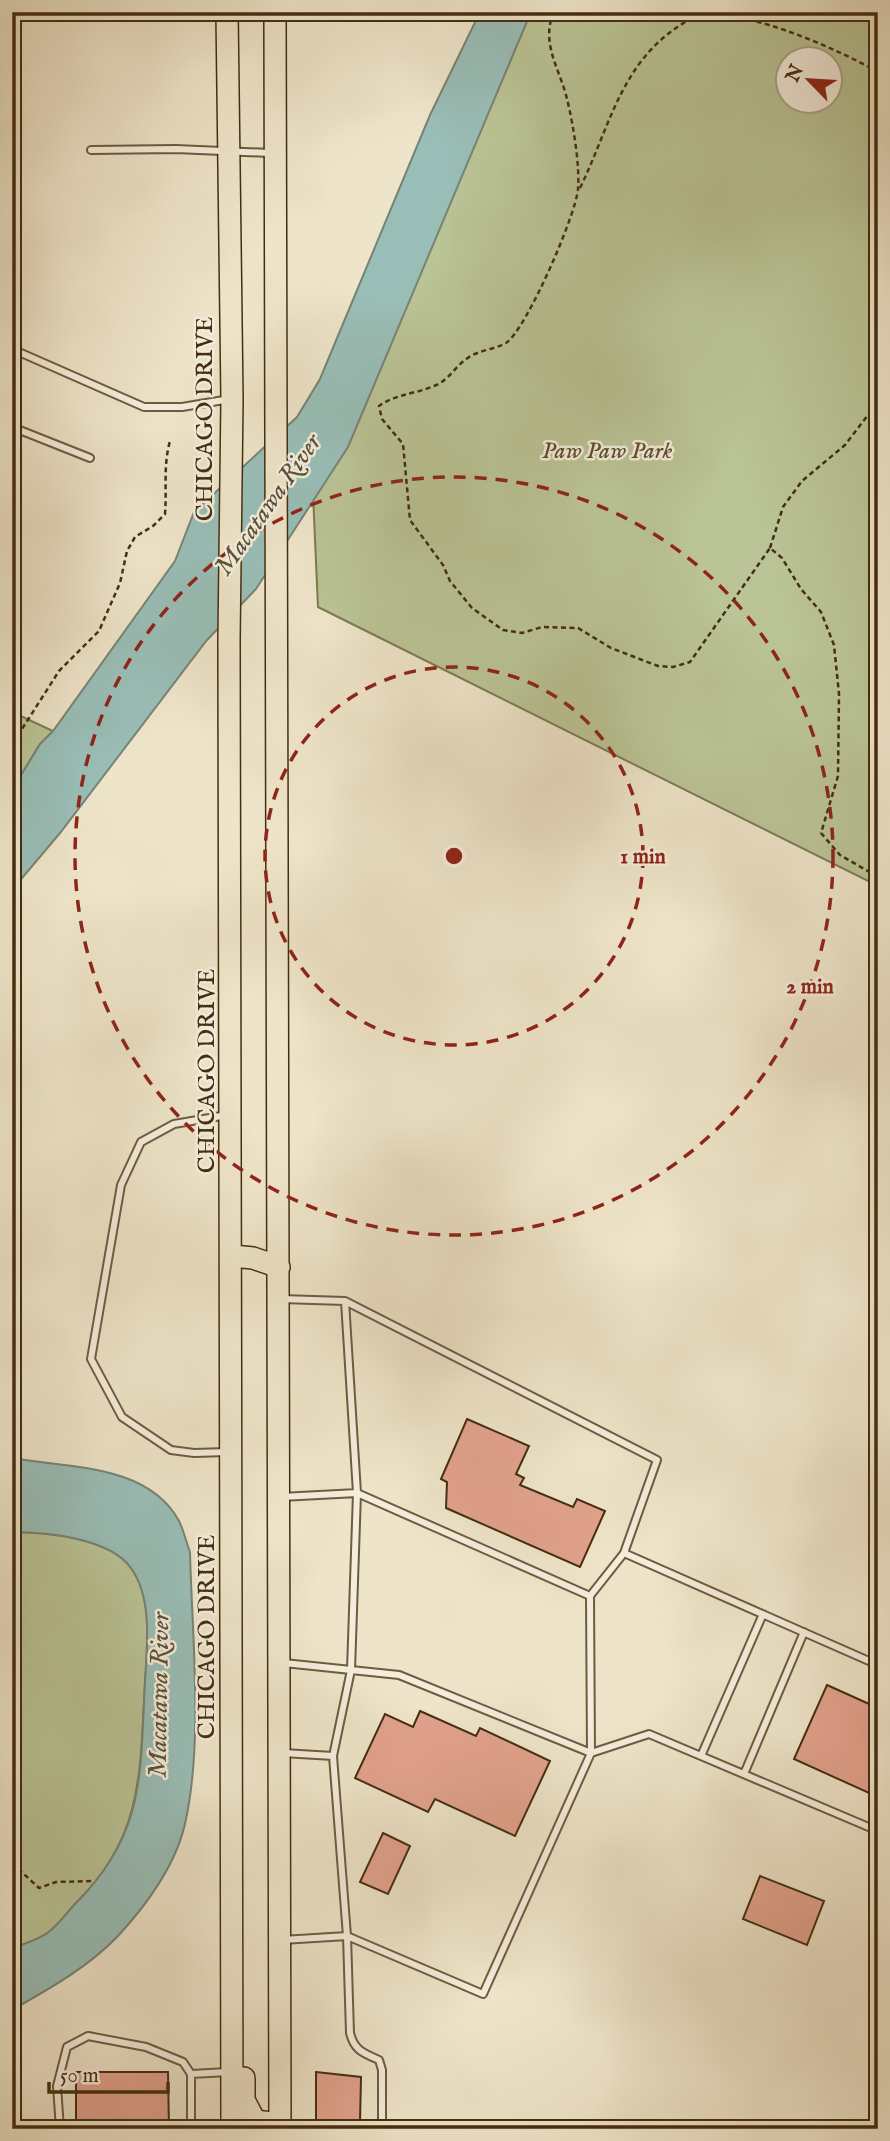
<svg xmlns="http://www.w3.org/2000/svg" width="890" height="2141" font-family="'IM FELL English',serif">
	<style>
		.green { fill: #bac496; stroke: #7f7952; stroke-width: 2; fill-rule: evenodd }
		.water { fill: #99beb7; stroke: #778474; stroke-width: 2 }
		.building { fill: #e2a28d; stroke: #442e0f; stroke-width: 2 }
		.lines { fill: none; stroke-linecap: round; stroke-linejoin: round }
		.lane-casing { stroke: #6e5c3e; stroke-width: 10 }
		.primary-casing { stroke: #442e0f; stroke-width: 24 }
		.path { stroke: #442e0f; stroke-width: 2.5; stroke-dasharray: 5 3.5; stroke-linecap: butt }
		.lane { stroke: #f4eddc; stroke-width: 6 }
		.primary { stroke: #eee4c9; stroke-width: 21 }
		.ring { fill: none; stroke: #8f2418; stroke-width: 3.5; stroke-dasharray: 12 9 }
		.labels { text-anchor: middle; stroke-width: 5; stroke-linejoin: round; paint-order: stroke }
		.street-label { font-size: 24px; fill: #442e0f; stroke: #f4eddc }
		.park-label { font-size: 24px; font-style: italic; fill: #5c4c2a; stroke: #f4eddc }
		.water-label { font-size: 26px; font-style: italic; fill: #595239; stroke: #f4eddc }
		.centre { fill: #8f2418; stroke: #f4eddc; stroke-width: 3.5 }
		.ring-label { font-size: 21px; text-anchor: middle; font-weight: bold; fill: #8f2418; stroke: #f4eddc; stroke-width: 5; stroke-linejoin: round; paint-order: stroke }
	</style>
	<rect width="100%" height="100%" fill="#eee4c9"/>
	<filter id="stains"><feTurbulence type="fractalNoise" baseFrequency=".00286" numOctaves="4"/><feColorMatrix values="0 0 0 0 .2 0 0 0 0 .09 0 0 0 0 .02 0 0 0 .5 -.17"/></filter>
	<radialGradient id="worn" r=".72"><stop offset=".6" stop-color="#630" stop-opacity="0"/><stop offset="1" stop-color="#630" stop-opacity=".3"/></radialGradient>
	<path class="green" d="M512,12h366v874l-560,-279 -7,-159zM788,60h42v42h-42z
		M12,712l41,19 -13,13 -28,46z
		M12,1532c34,0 98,6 119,36 22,30 16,79 14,114 -5,85 -1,153 -65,217 -11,11 -21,27 -34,35 -9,6 -23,10 -34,15z"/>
	<path class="water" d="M480,12h51l-183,435 -92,142 -49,51 -147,193 -48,57v-100l28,-46 13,-13 122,-170 19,-49 103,-95 23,-38 110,-264z
		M12,1458c57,10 136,6 167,63 5,10 7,21 11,31 2,83 13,187 -4,267 -8,43 -39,86 -69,118 -30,31 -68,52 -105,73v-61c11,-5 25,-9 34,-15 11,-7 21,-22 30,-31 70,-70 64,-130 69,-221 2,-35 8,-84 -14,-114 -21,-30 -85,-36 -119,-36z"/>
	<path class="building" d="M467,1419l62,27 -13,28 8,4 -4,7 53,22 4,-8 28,12 -25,56 -134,-59 1,-26 -6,-3z
		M827,1685l51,23v89l-84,-38z
		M420,1711l56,25 4,-8 70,33 -35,75 -80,-37 -7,13 -73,-34 30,-64 28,13z
		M383,1833l27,13 -22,48 -28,-12z
		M760,1876l64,25 -17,44 -64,-26z
		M76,2072h92l1,57h-93z
		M316,2072l45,5 -1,45h-7v7h-37z"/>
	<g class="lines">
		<g class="lane-casing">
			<path id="lane" d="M91,150l85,-1 94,4
				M12,349l132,58h38l48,-8
				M12,427l78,31
				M227,1115l-53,9 -33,18 -20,43 -30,174 31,58 49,33 23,3 33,-1
				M281,1299l64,2 312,159 -33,93 254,112
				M345,1301l12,192 -6,177 -18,86 14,180 3,97c4,17 13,20 29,27l3,10v59
				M281,1497l76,-4 233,103
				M284,1663l115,12 192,78 -1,-157 34,-43
				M283,1753l50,3
				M701,1756l62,-142
				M744,1774l60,-142
				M282,1940l65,-4 136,58 108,-241 58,-19 229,97
				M191,2074v55
				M60,2129l-3,-43 10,-39 21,-11 58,11 37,15 8,12 37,-2"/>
		</g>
		<g class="primary-casing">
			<path id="primary" d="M227,12l5,387 -3,241 3,1489
				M275,12l5,2117
				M233,1256l20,2 26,9
				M244,2078v22l11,21 25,3"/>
		</g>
		<path class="path" d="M554,12c-14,31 6,57 13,87 6,24 13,66 11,90 -2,26 -52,141 -72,154 -11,6 -25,7 -35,13 -15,8 -21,24 -37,30 -19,8 -38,8 -55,20l3,13 21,25 7,76 33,45 7,16 22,27 31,22 19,3 20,-6 36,1 33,20 47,18 15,1 17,-5 80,-114 12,10 19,31 20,23 13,33 5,49 -1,82 -17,57 19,22 38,22
			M673,12c18,9 40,0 59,4 46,8 105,33 146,56
			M580,188c33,-68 42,-134 116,-172
			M770,548l13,-41 19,-26 43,-36 33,-43
			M12,752l10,-23 37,-58 40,-40 21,-48 7,-32 8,-14 18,-11 12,-12c2,-26 -2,-48 5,-73
			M12,1863l27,25 17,-6 37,-1"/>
		<use href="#lane" class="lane"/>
		<use href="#primary" class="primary"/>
	</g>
	<g class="ring">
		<circle cx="454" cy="856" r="189"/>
		<circle cx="454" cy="856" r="379"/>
	</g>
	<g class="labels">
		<g class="street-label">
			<text transform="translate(204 419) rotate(-90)" y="8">CHICAGO DRIVE</text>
			<text transform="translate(206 1071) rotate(-90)" y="8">CHICAGO DRIVE</text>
			<text transform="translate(206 1637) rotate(-90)" y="8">CHICAGO DRIVE</text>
		</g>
		<g class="park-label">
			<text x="607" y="458">Paw Paw Park</text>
		</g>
		<g class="water-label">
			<text transform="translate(267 504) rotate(-55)" y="9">Macatawa River</text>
			<text transform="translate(158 1695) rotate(-89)" y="9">Macatawa River</text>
		</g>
	</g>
	<circle cx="454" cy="856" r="10" class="centre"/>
	<g class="ring-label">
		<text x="643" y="863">1 min</text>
		<text x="810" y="993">2 min</text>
	</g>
	<rect width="890" height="2141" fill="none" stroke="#eee4c9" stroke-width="42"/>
	<rect x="14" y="14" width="862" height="2113" fill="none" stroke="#442e0f" stroke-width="3.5"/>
	<rect x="21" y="21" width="848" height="2099" fill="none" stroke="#442e0f" stroke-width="2"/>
	<g transform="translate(809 80) rotate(295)"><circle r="33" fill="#f4eddc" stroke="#aea18a" stroke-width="2"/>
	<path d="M0-5L12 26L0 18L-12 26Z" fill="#8f2418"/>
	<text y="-10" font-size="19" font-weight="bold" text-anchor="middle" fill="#442e0f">N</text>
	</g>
	<path d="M49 2082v10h119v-10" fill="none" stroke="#442e0f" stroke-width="3.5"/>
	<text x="60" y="2082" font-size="21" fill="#442e0f" stroke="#f4eddc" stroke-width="5" paint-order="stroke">50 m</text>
	<rect width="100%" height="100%" filter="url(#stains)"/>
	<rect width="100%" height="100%" fill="url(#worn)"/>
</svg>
